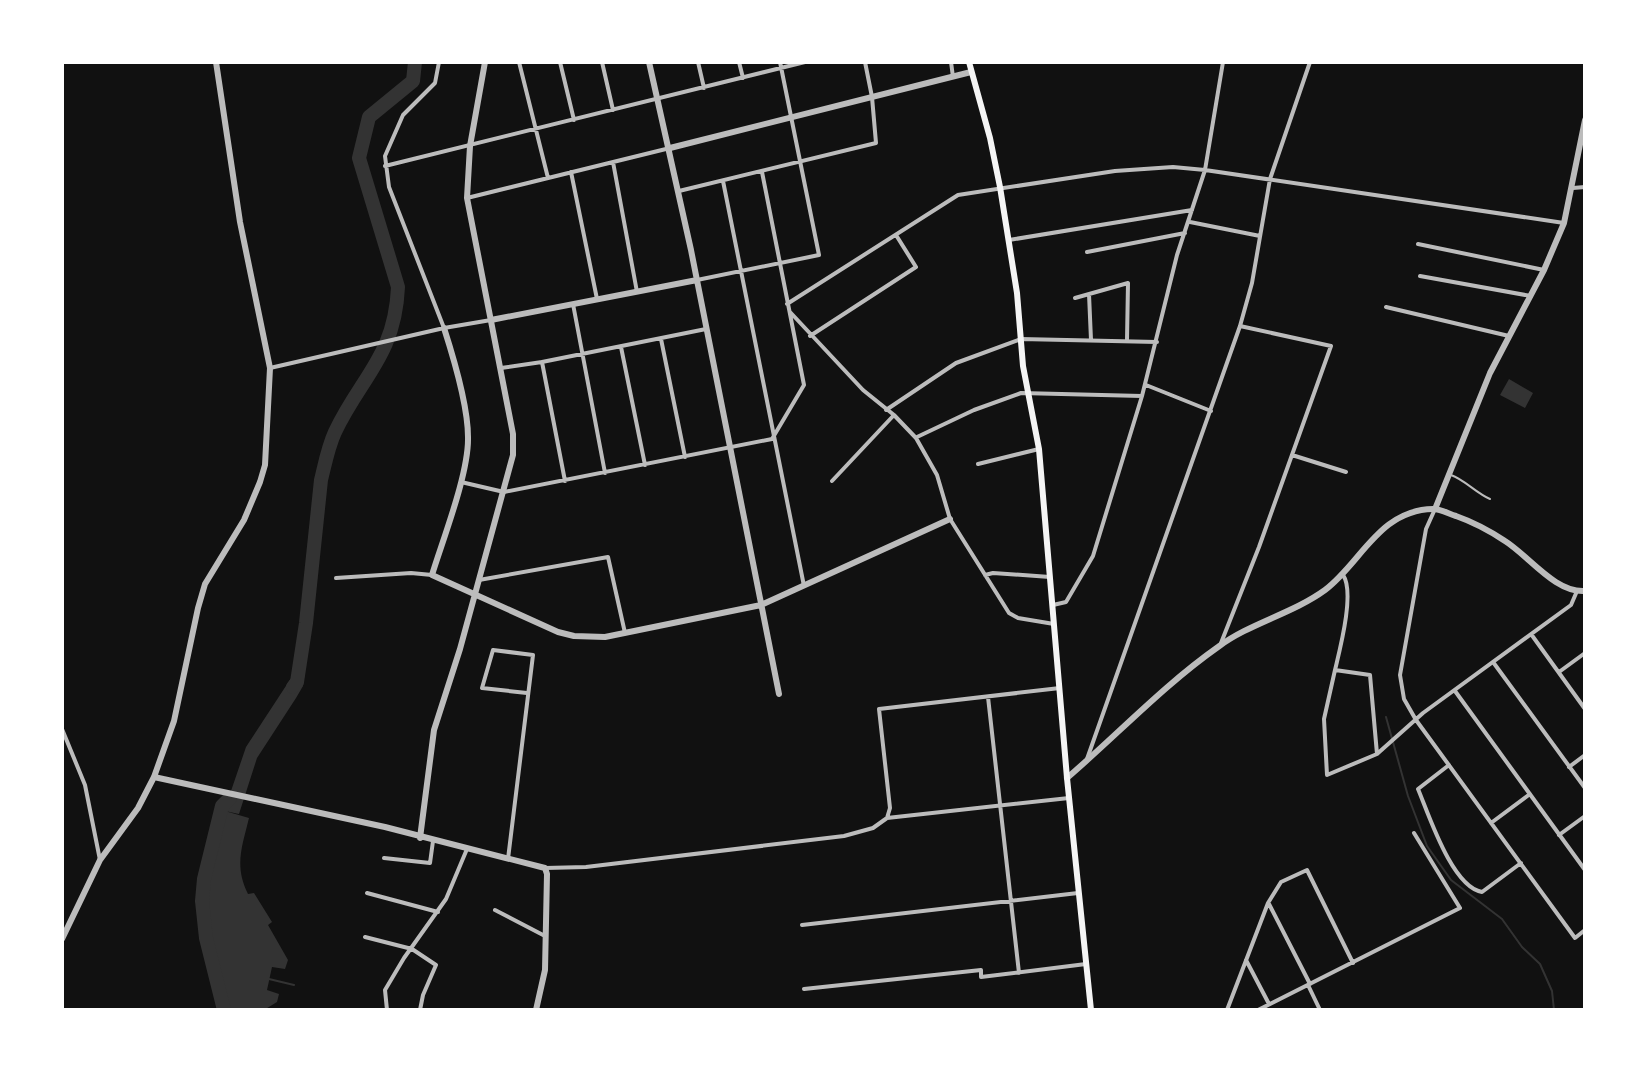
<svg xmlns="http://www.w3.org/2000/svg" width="1647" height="1072" font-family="Raleway,sans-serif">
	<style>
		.water { fill: #333 }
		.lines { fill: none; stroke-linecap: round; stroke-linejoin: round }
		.stream { stroke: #333; stroke-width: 2 }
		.river { stroke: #333; stroke-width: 14 }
		.service { stroke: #bcbcbc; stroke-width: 2 }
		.minor { stroke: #bcbcbc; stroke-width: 4 }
		.tertiary { stroke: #bcbcbc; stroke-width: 6 }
		.secondary { stroke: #f5f5f5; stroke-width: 6 }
	</style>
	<rect width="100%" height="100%" fill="#111"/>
	<path class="water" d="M1509,379l24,14 -8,15 -25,-13z
		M297,669l8,2 -2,15 -7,12 -39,60 -18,56 -14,-3 24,7c-7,29 -15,48 -1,76l6,-1 18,29 -4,3 20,35 -3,9 -13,-2 -5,23 12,4 -2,8 -13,8h-35l-23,-89 -2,-23 2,-23 20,-68 -3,-1 -3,6 3,-14 8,-7 15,-44z"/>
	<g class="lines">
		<path class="stream" d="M1386,717l22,79 19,50 24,34 51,39 20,28 18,17 12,27 2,19
			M269,979l25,6"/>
		<path class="river" d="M293,687l4,-5 9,-59 15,-143c4,-16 7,-33 14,-48 26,-55 60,-76 63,-145l-39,-129 10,-41 44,-36 2,-19
			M224,1010l-18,-72 -4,-37 2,-22 18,-73 8,-8"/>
		<path class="service" d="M1451,475c14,5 25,18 39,24"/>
		<path class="minor" d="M439,62l-4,21 -32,32 -18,41 4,31 55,141
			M519,62l29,116
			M560,62l14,58
			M602,62l11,48
			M698,62l6,26
			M739,62l4,16
			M951,62l2,15
			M613,162l24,130
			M385,166l420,-104
			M571,172l26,127
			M723,181l81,405
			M1573,188l12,-1
			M679,191l197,-48 -4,-46 -7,-35
			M467,198l203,-50
			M1190,222l70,14
			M1009,240l183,-30
			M1418,244l126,26
			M1087,252l98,-19
			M1420,276l111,20
			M697,280l122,-25 -39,-193
			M1089,294l2,46
			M1075,298l53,-15 -1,57
			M573,304l32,169
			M787,304l171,-109 157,-24 58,-4 32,3 359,53
			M1386,307l123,29
			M790,312l73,78 31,25 22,23 21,37 13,44 59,94 9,5 36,6
			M810,336l106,-69 -20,-32
			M661,339l24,118
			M621,347l24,118
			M542,362l164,-33
			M270,368l174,-40 47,-8
			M501,368l41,-6 23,119
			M1146,385l65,26
			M886,410l70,-47 65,-24 136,3
			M917,437l57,-27 47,-17 121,3
			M1292,455l54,17
			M978,464l61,-15
			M832,481l62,-66
			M461,482l43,10 268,-53 32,-54 -42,-213
			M1435,509l-9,20 -26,146 4,24 12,21 159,218 10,-8
			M985,575l8,-2 57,4
			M336,578l75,-5 21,2
			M479,580l129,-23 17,76
			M1053,605l13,-3 27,-46 49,-160 35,-141 28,-85 18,-108
			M1531,634l54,75
			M1221,643l38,-96 72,-201 -91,-20
			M1493,662l92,126
			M1335,670c5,-21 20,-78 8,-95
			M1559,672l26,-19
			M1455,691l130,179
			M988,697l31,276
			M62,729l23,56 15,75
			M1377,754l-7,-79 -35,-5 -11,49 3,56 50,-21 46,-41 148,-108 6,-14
			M1087,759l153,-433 12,-43 18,-104 40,-117
			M1449,765l-31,24c11,26 34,98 64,103l39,-29
			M1569,767l16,-12
			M887,818l3,-10 -11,-99 181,-21
			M1491,823l39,-29
			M1559,835l26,-19
			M384,858l46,5 3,-22
			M508,859l25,-204 -40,-5 -11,38 45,5
			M545,868l41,-1 258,-31 29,-8 14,-10 182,-20
			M367,893l71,19
			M1269,904l41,80
			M495,910l50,26
			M802,925l276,-32
			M365,937l47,12 24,16 -13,30 -3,15
			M1246,960l23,44
			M1308,985l12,25
			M804,989l177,-19v7l105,-13
			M387,1010l-2,-20 19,-32 42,-59 21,-50
			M1227,1010l41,-107 13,-21 26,-12 46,93
			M1258,1010l202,-102 -46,-75"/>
		<path class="tertiary" d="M649,62l42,188 88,444
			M670,148l301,-76
			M491,320l206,-40
			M444,328c9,28 24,80 24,109 1,36 -25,102 -36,138l126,57 16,4 31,1 156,-32 189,-86
			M1435,509l55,-136 54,-103 20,-47 21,-103
			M154,777l231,50 160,41 2,6 -2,96 -9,40
			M1067,778c50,-43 97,-93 151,-131 32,-24 74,-33 107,-57 36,-27 54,-80 108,-81 8,0 16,5 23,7 17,6 34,15 49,25 24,15 50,52 80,50
			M420,838l14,-108 26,-81 53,-194v-21l-46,-236 3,-52 15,-84
			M62,939l38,-79 38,-52 16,-31 20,-56 24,-113 7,-24 39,-64 16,-38 5,-17 5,-97 -30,-146 -24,-160"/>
		<path class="secondary" d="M969,62l21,76 10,49 17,106 6,73 16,83 28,329 24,232"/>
	</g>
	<rect width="1647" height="1072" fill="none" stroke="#ffffff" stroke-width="128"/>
</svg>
